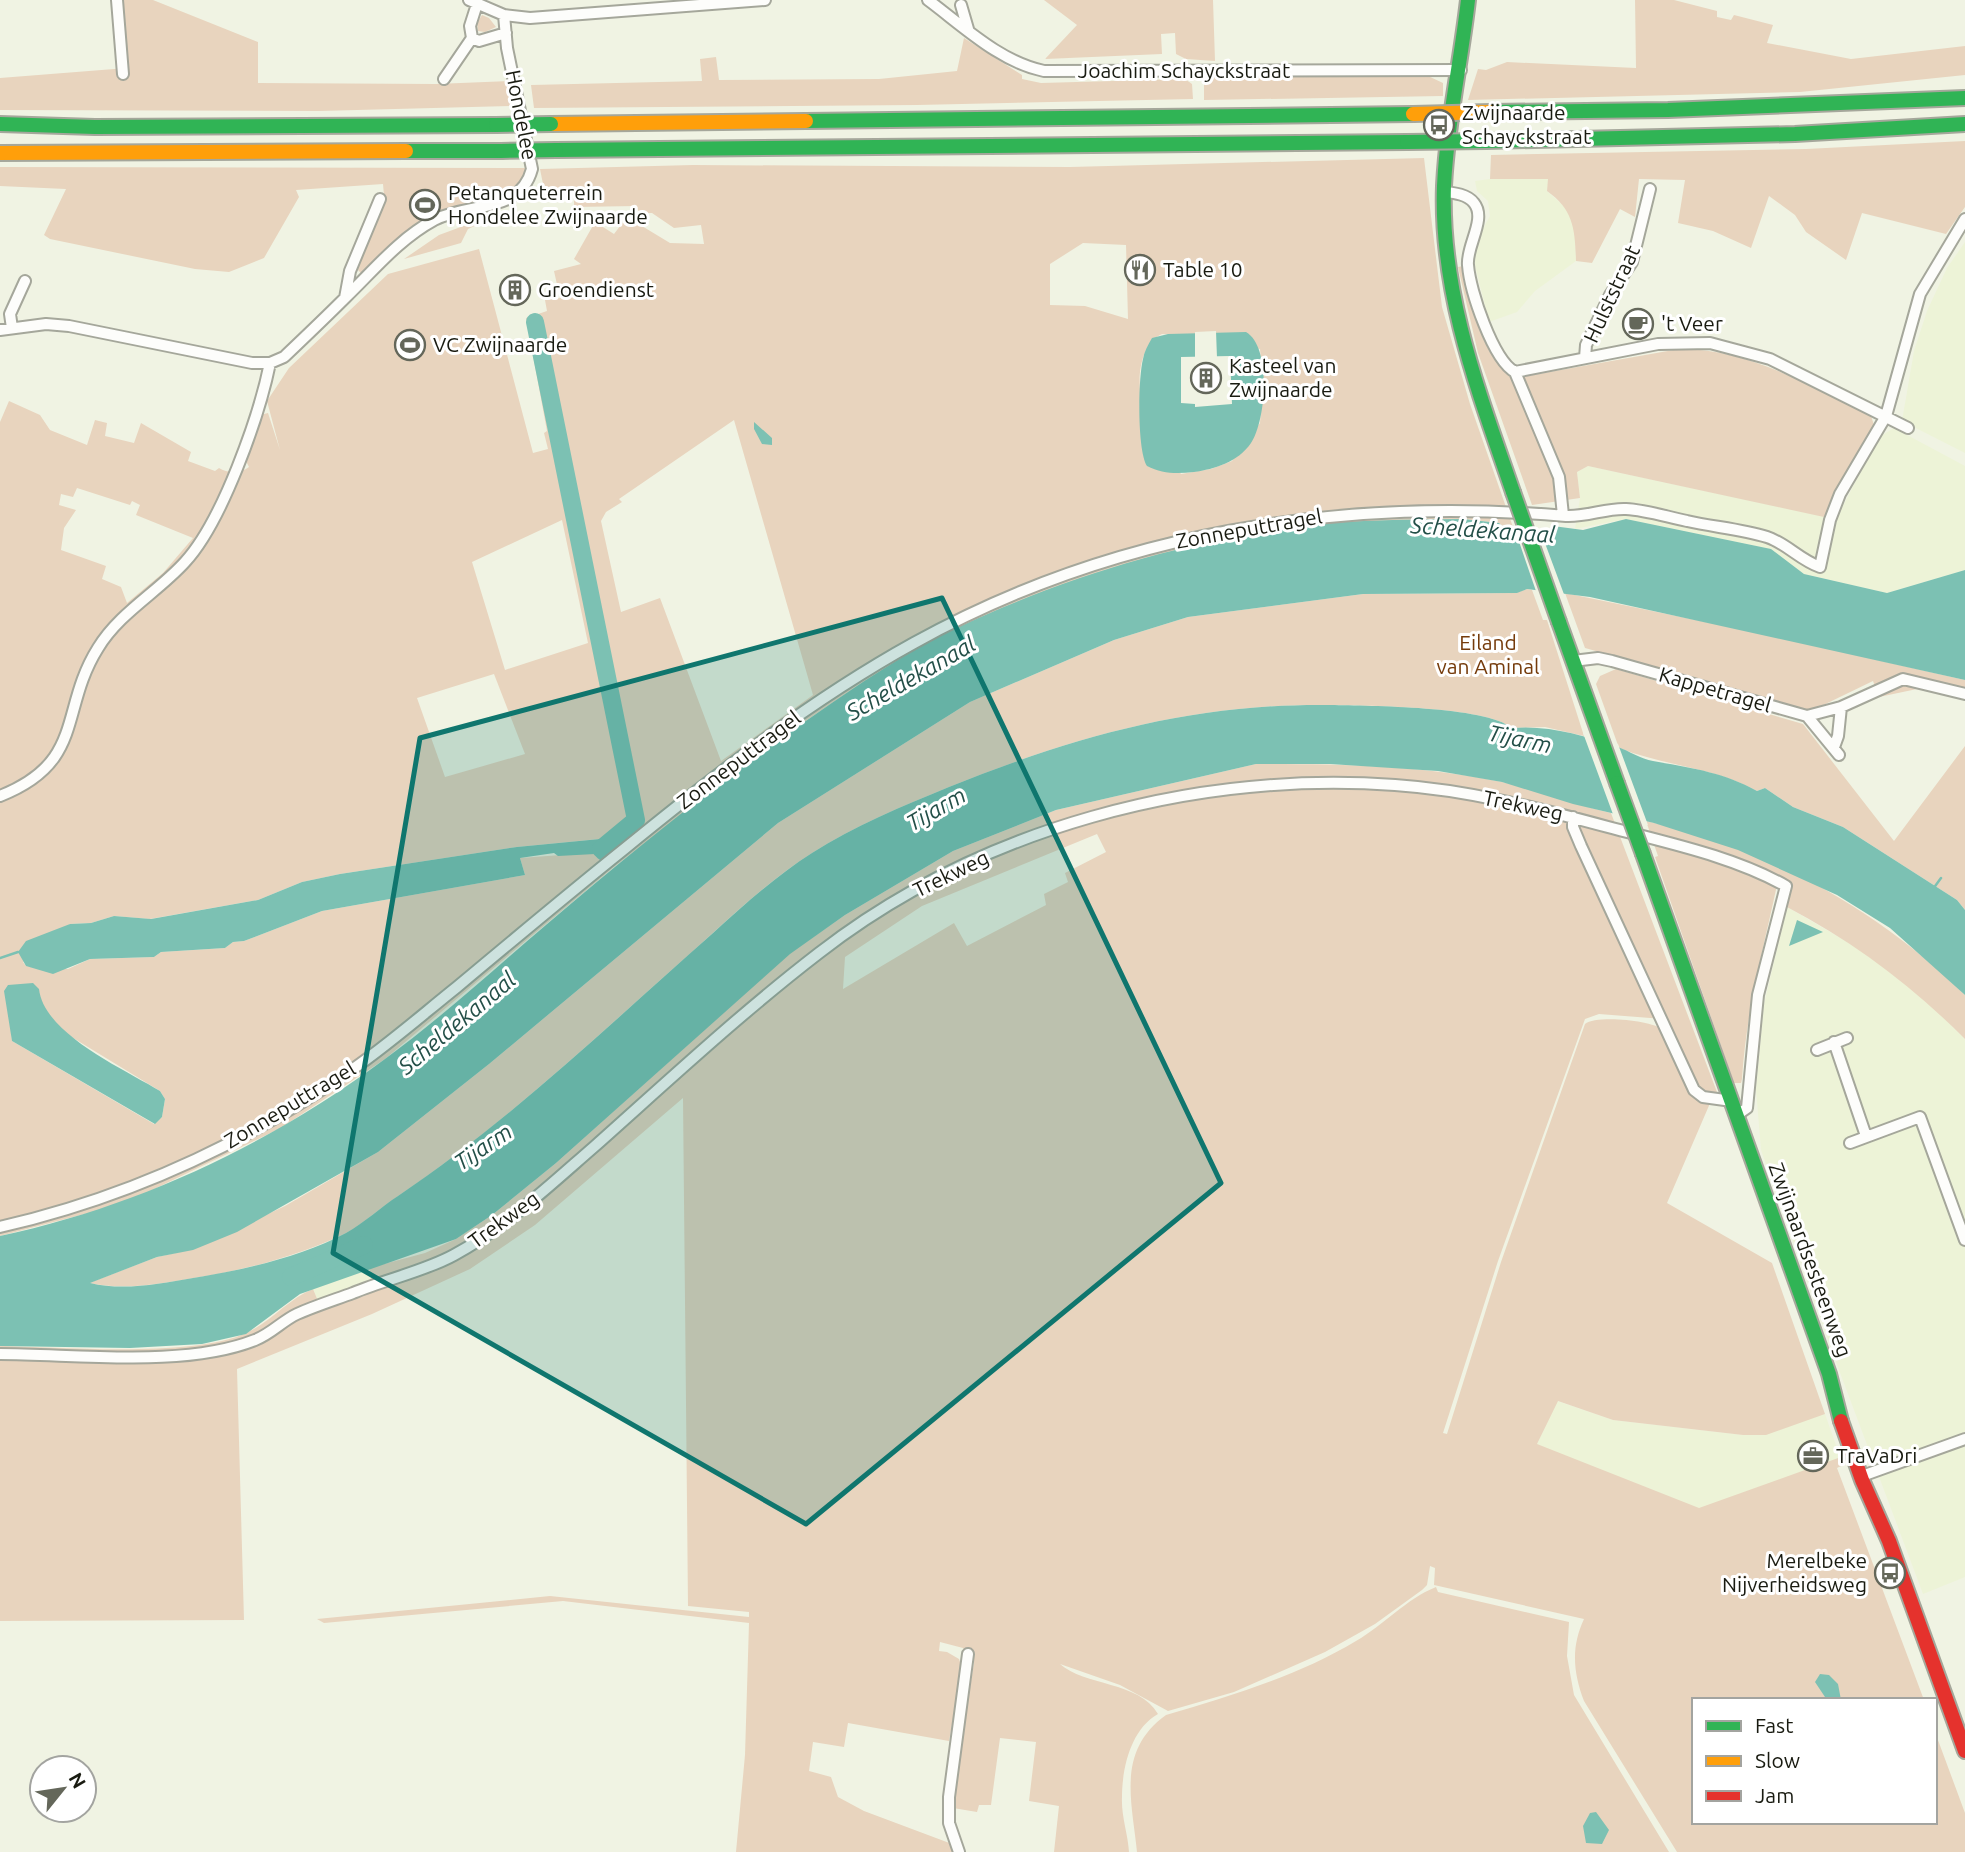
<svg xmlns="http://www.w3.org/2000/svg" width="1965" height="1852" font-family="Ubuntu,sans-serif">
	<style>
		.built { fill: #edf3d7 }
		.green { fill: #e8d4be; fill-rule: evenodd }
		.water { fill: #7cc1b3; fill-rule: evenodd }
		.pier { fill: #f0f3e3 }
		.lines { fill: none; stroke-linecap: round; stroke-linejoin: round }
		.stream { stroke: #7cc1b3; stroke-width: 2.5 }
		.river { stroke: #7cc1b3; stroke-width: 18 }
		.street-casing { stroke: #a5a79b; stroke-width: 14 }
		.fast-casing { stroke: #a5a79b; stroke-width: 18 }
		.slow-casing { stroke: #a5a79b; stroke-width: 18 }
		.jam-casing { stroke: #a5a79b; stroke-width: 18 }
		.street { stroke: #fdfdfb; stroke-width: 10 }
		.fast { stroke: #30b455; stroke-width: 14 }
		.slow { stroke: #ff9f0a; stroke-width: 14 }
		.jam { stroke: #e5322d; stroke-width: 14 }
		.fast-bridge-casing { stroke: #a5a79b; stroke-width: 18; stroke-linecap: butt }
		.slow-bridge-casing { stroke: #a5a79b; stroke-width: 18; stroke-linecap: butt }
		.fast-bridge { stroke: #30b455; stroke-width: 14 }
		.slow-bridge { stroke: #ff9f0a; stroke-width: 14 }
		.marked { fill: #0f766e; fill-opacity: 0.2; stroke: #0f766e; stroke-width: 5; stroke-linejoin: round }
		.labels { text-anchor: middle; stroke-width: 6; stroke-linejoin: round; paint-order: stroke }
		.street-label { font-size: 21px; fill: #191b11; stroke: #fff }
		.poi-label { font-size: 21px; fill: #191b11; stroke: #fff; text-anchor: start }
		.park-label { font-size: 21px; fill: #753b0b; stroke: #fff }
		.water-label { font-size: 23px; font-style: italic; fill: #234f48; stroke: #fff }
	</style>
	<rect width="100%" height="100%" fill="#f0f3e3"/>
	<path class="built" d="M1490,179h59l-2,12 18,16 10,16 1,38 -41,30 -18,21 -28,10 -17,-68 4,-13 14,-25 -2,-15 -11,-10 -2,-10z
		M1965,242v211l-63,-32 12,-70 13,-40 20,-43z
		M1894,428l71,38v104l-78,23 -83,-19 -33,-25 -145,-30 -51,10 5,-31 -3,-26 11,-6 248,53 43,-82z
		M1787,907l83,48 56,45 39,39v538l-42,17 -84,-224 -78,-220 -5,-61 8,-85z
		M339,1254l4,1 -38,17 -5,-1z
		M369,1268l3,13 -54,20 -5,-12z
		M1557,1401l56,19 130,15 82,-21 18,51 -155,58 -171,-85 20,6z"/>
	<path class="green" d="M122,0h31l105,42v41l178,1 74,-3 4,25 -195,5 -319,-1v-32l127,-10z
		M1044,0h169l2,61 -29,-2 -10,-5 -1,-21 -14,1 1,20 -117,5 32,-34z
		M1635,0h39l43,11v6l14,3 3,-5 39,10 -6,18 84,16 114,-13v29l-165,17 -332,8 10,-31 8,1 21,-8 129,6z
		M482,15l7,3 7,9 -11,5 -7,-1 -1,-8z
		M964,38l58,37v4l19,4 144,-4 7,5 1,15 -276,6 -383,3 -3,-23 171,-4 -2,-22 16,-2 3,23 160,-1 78,-8z
		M1428,76l15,7v13l-239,4v-17l8,-6z
		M1965,141v66l-19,27 -84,-21 -16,47 -40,-28 -11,-17 -26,-19 -18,52 -38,-17 -35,-8 7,-43 -46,-1 -4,38 -15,-8 -28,54 -16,-2c-1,-31 -2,-51 -29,-70l1,-12h-58l1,-24 315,-6z
		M1424,158l18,149 28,97 44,126h-8l-7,-7 -36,-4 -164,7 -98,16 -251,89 -93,55 -75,51 -168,130 -229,192 -104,69 -137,66 -36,14 -108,28v-814l9,-21 31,14 10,15 37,15 8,-25 12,3 -2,13 29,7 7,-20 50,29 -3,9 27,10 4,-3c8,5 21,6 30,-1l-3,-6 10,-45 12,-3 12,37 -13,-49 22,-33 99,-94 91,-25 54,204 15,-4 -4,-16 3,-2 -21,-113 21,-7 -2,-11 15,-2 -6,-27 27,-7 -7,-5 21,-37 19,12 13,-17 43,26 34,1 -3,-19 -27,3 -22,-15h-13l-2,-7 -63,1v-14l-29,1 -5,-25 153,-4 377,2zM1083,243l43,2 2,74 -43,-13 -35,-1v-41zM1162,334l33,1 65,14 3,32 -3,42 -28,38 -21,8 -30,5c-12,-22 -35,-55 -40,-78 -4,-20 0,-53 21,-62zM734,420l79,275 -92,66 -61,-163 -39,14 -20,-91 5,-9 16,-10 -3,-3zM77,488l53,17 2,-4 8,4 -4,10 57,23 -30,35 -36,30 -6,-16 -19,-8 4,-13 -45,-16 3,-22 12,-18 -17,-5 2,-11 12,3zM562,520l26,123 -83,27 -33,-108zM494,674l31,80 -80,23 -28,-79zM599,839l-11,14 -68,5 5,17 -203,36 -78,30 -11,1 -8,6 -64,4 -7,5 -64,2 -22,10 -42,-3 -3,-4 47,-38 21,-1 23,-7 36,3 108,-19 44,-18 38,-8 177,-27zM8,985l15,1 42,47 95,58 5,8 -3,18 -8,7 -142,-83z
		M0,167l526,1 -6,19c-23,14 -51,14 -77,24 -32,13 -57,38 -81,63l-6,-6 28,-73 -1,-11 -87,6 3,7 -35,61 -35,14 -34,-3 -145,-30 -6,-4 22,-46 -66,-3z
		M477,221l2,3 -11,5 -7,14 -57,16 35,-24z
		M1463,266c10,37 16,91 52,112l164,-29c70,-1 132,38 192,67l3,9 -50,92 -236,-51 -11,6 3,26 -48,7 -54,-152 -20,-86z
		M1527,589l5,1 11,30h4l37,116 -39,-9 -33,1c-27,-22 -143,-22 -181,-23 -138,-2 -255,31 -382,82 -46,19 -95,39 -137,66 -43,27 -80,63 -118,97 -95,84 -190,175 -296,246 -17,11 -35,28 -52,37 -42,21 -100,37 -146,44 -36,6 -74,14 -111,6l68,-26 36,-8 92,-43 93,-54 111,-88 289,-241 192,-121 144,-62 74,-23 175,-23 153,-1z
		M1565,593l199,41 201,46v19l-48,-10 -38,8 -6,-16 -62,30 -226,-63z
		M1616,669l187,55 91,117 71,-95v164l-8,-10 -114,-73 -50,-20 -28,-19 -8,3c-44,-24 -92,-25 -138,-43l-23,-64 4,-8z
		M1256,764c82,0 165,1 246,18 37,8 72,22 109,31l106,279 -10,3 -10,-5 -34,-71 -64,-5 -14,5 -87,242 -55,172 4,1 54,-172 84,-238c11,-9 67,-4 78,6l31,63 17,8 -44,102 105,60 53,151 -59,21h-23l-130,-15 -55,-19 -21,43 162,64 142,-51 2,8 -6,3 87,232h-230v122h241v-90l30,81v39h-288l-93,-151c-11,-29 -13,-54 0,-82l-150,-34 1,-17 -5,-2 -3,19 -5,5 -47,34 -50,28 -91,40 -66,19 -48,-26 -60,-21c24,22 79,17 98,50 -27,15 -36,54 -36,83 -1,19 6,37 7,55h-75l5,-46 -30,-5 7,-59 -36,-4 -9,67h-12l-2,7 -24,-4v-18l21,-127 -11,-15 -23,-6 -1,9 8,1 12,7 3,9 -13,73 -101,-18 -4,24 -31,-5 -4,29 22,6 7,20 26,14 88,33 3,8h-219l9,-97 4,-132 -186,-22 -239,22 -7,-4 233,-23 199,21v-5l-61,-6 -5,-508 -148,127 -65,44 -98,45 -135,55 7,251 -244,1v-275c62,1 193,12 246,-13 25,-11 42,-34 67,-44l5,12 54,-20 -3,-13 56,-15 31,-14 36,-24 64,-52 233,-209 56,-39 108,-64 103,-41zM1097,834l9,18 -41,21 3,9 -24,12 2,11 -79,41 -13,-23 -111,66 2,-32 77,-51z
		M1646,821c120,26 232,88 319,174v44c-54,-54 -111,-97 -178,-132l-3,-20 -7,-2c-14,65 -31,128 -35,194l-1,4h-7l-79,-226 3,-1z
		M1436,1587l2,5 131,30 -2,34 7,39 95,157h-532c-5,-51 -21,-101 29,-137 64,-19 132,-39 190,-74 28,-16 50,-42 80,-54z"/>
	<path class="water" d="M1246,332c26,15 20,89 5,111 -13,19 -36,26 -57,29 -17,2 -32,2 -47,-6 -10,-16 -9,-87 -4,-107 1,-7 5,-14 9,-21l16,-4zM1230,356l2,48 -37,3v-3l-14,-1v-46z
		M754,422l18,16v7l-10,-1 -8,-15z
		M1463,519l36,4 7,7 40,1 7,-5 30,4 43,-11 145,30 33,25 83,19 78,-23v110l-375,-83 -63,-8 -10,4 -154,1 -175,23 -74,23 -144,62 -192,121 -289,241 -111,88 -141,80 -44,18 -36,7 -67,26c33,8 69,1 103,-5 50,-8 108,-21 153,-45 18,-10 35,-26 52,-37 113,-76 213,-173 314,-262 32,-29 64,-58 100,-81 42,-27 91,-47 137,-66 127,-51 244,-84 382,-82 38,1 154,1 181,23 37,-3 70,7 106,19 11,4 23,12 35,14 38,7 70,11 104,30l8,-3 28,19 50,20 114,73 8,10v85l-75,-67 -53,-33 -99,-45 -84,-27 -81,-19 -71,-22 -64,-11 -108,-7h-74l-200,46 -103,41 -108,64 -55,39 -234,209 -64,52 -36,24 -156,55 -54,40 -44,10 -72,4 -130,-2v-110c140,-30 270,-92 385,-177 56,-41 108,-89 161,-134 87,-74 176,-147 270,-211 43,-30 89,-61 136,-84 108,-51 225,-87 343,-103 55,-8 112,-7 168,-8zM338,1254l5,1 -3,3 -35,14 -4,-2z
		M600,839l1,10 -6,5 -37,2 -4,-3 -34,5 5,17 -203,36 -78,30 -11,1 -8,6 -64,4 -7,5 -64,2 -37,15 -27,-8 -8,-14 8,-11 44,-17 21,-1 23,-7 37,3 107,-19 44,-18 38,-8 177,-27z
		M1797,920l26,12 -34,14z
		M33,983l6,6c5,45 85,80 121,102l5,8 -3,18 -7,7 -143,-83 -8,-50 4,-6z
		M1820,1674l9,1 9,9 3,16h-14l-12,-18z
		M1596,1812l13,18 -7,14 -16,-1 -3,-17 7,-13z"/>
	<path class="pier" d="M1216,331l1,27h-22v-26z
		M1514,527h25l26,70 -28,-3z
		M1583,733l35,11 30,81 -34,-8z"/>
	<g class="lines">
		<path class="stream" d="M1933,889l8,-11
			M0,958l18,-6"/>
		<path class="river" d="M535,322l101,498 -35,29 3,3
			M291,1277l73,-32"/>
		<g class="street-casing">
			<path id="street" d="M117,0l6,74
				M469,0l35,15 26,3 235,-18
				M928,0c35,26 72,62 116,71l417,-1
				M961,5l7,24
				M472,38l7,3 27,-8
				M444,79l28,-41 -2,-12 7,-22
				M1444,192c10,1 23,2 30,11 13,16 -8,43 -6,62 2,26 25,95 47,107
				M345,298l5,-27 30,-72
				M12,328l-2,-14 15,-33
				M0,330l46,-6 23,2 183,37h18l14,-6c21,-20 41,-39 62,-60 28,-27 53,-58 88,-77 36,-18 86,-6 98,-51l-25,-121 -3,-33
				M1585,358l1,-13 24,-50 22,-33 18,-73
				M1515,372l143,-28 52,-1 60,16 138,69
				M1515,372l44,105 4,38
				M1573,661l25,-3 14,3 195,55 32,39
				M1807,716l34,-9 62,-28 62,15
				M1834,747l4,-11 3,-29
				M0,796c86,-34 59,-86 98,-148 21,-35 60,-56 87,-86 37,-40 74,-145 85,-199
				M1573,817v10l8,19 113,244 9,7 29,4
				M1834,1042l32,94
				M1817,1050l30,-12
				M1850,1143l70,-26 45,123
				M0,1227c127,-29 246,-84 353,-158 36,-25 69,-54 104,-82 55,-46 110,-92 166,-137 92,-75 186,-149 291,-207 200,-111 425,-146 652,-127 21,1 40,-8 60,-7 20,1 41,8 61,12 26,6 54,8 80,16 19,6 33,23 53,30l10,-47 10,-26 46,-78 34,-122 45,-75
				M0,1354c76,0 185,14 255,-14 16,-6 27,-19 42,-26 18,-8 37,-14 56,-21 33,-14 70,-21 101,-38 52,-28 96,-70 141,-109 73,-65 146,-133 224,-193 161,-125 375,-182 576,-168 73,5 143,23 213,42 60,16 124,29 178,59l-28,109 -11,113 -10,7
				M1862,1476l103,-37
				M959,1852l-10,-29v-26l19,-143"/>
		</g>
		<g class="fast-casing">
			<path id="fast" d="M1468,0c-7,62 -21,123 -24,186 -4,107 35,207 69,306
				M1491,112l177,-2 297,-12
				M806,121l607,-7
				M0,124l95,3 401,-2
				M1486,141l309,-7 170,-10
				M556,150l851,-8
				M406,151h95
				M1559,622l58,161
				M1643,854l186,520 12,47"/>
		</g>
		<g class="slow-casing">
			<path id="slow" d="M551,124l255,-3
				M0,153l406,-2"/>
		</g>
		<g class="jam-casing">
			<path id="jam" d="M1841,1421l21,59 27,61 76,210"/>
		</g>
		<use href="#street" class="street"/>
		<use href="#fast" class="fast"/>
		<use href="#slow" class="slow"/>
		<use href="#jam" class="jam"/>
		<g class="fast-bridge-casing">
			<path id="fast-bridge" d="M496,125l55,-1
				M1407,142l79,-1
				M501,151l55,-1
				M1513,492l46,130
				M1617,783l26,71"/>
		</g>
		<g class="slow-bridge-casing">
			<path id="slow-bridge" d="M1413,114l78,-2"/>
		</g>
		<use href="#fast-bridge" class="fast-bridge"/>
		<use href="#slow-bridge" class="slow-bridge"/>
	</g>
	<path class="marked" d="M942,598l279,585 -415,341 -473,-271 87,-515z"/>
	<defs>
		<g id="bus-ring" transform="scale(1.575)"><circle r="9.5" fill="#fff" stroke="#64675a" stroke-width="1.5"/><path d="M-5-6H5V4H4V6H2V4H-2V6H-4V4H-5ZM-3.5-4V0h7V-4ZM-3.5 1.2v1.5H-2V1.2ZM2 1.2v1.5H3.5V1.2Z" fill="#64675a"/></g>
		<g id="stadium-ring" transform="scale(1.575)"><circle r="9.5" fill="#fff" stroke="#64675a" stroke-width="1.5"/><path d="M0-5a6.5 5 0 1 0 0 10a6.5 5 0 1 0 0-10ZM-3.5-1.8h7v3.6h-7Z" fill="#64675a"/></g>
		<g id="restaurant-ring" transform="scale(1.575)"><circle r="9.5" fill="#fff" stroke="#64675a" stroke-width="1.5"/><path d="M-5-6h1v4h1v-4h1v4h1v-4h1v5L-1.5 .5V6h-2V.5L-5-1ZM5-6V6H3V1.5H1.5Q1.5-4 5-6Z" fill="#64675a"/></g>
		<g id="building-ring" transform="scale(1.575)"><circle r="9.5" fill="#fff" stroke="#64675a" stroke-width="1.5"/><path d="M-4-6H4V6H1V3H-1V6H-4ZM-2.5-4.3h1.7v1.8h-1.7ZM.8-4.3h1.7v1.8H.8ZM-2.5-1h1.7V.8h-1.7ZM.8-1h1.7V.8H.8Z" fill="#64675a"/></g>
		<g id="cafe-ring" transform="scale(1.575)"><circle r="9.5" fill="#fff" stroke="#64675a" stroke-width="1.5"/><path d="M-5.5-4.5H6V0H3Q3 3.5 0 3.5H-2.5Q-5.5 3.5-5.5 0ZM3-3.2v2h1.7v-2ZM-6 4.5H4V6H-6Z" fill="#64675a"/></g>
		<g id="office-ring" transform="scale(1.575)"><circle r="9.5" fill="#fff" stroke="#64675a" stroke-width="1.5"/><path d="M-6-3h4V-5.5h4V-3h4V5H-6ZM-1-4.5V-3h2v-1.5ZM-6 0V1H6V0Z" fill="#64675a"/></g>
	</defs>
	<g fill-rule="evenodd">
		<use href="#bus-ring" x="1439" y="125"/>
		<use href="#stadium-ring" x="425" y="205"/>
		<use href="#restaurant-ring" x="1140" y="270"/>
		<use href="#building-ring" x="515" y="290"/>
		<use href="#cafe-ring" x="1638" y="324"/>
		<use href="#stadium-ring" x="410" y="345"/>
		<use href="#building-ring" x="1206" y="378"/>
		<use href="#office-ring" x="1813" y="1456"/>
		<use href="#bus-ring" x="1890" y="1573"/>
	</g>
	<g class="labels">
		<g class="street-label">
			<text x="1184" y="78">Joachim Schayckstraat</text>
			<text transform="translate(521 115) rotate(79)" y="7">Hondelee</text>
			<text transform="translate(1612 294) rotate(-65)" y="7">Hulststraat</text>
			<text transform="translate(1249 529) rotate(-10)" y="7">Zonneputtragel</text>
			<text transform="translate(1715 690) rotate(16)" y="7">Kappetragel</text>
			<text transform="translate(739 760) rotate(-37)" y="7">Zonneputtragel</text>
			<text transform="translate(1523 806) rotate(12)" y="7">Trekweg</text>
			<text transform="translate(951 874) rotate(-26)" y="7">Trekweg</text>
			<text transform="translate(290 1105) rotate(-31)" y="7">Zonneputtragel</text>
			<text transform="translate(504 1220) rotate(-36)" y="7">Trekweg</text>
			<text transform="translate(1810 1260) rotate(70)" y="7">Zwijnaardsesteenweg</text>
		</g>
		<g class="poi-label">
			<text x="1462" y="120">Zwijnaarde<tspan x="1462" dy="24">Schayckstraat</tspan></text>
			<text x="448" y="200">Petanqueterrein<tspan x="448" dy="24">Hondelee Zwijnaarde</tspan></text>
			<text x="1163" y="277">Table 10</text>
			<text x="538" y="297">Groendienst</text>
			<text x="1661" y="331">'t Veer</text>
			<text x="433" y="352">VC Zwijnaarde</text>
			<text x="1229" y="373">Kasteel van<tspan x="1229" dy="24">Zwijnaarde</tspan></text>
			<text x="1836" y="1463">TraVaDri</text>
			<text x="1867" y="1568" text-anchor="end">Merelbeke<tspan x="1867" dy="24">Nijverheidsweg</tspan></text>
		</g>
		<g class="park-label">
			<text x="1488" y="650">Eiland<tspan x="1488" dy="24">van Aminal</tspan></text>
		</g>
		<g class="water-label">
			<text transform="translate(1483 530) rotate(4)" y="8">Scheldekanaal</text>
			<text transform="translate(911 678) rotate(-30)" y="8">Scheldekanaal</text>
			<text transform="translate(1520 739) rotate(12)" y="8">Tijarm</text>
			<text transform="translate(936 809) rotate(-30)" y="8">Tijarm</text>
			<text transform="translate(457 1023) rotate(-40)" y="8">Scheldekanaal</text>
			<text transform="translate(483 1147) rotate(-34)" y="8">Tijarm</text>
		</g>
	</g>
	<rect x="1692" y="1698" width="245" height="126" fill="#ffffff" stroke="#a3a4a0" stroke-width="2"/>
	<rect x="1706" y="1721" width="35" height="10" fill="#30b455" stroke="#a3a4a0" stroke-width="2"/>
	<text x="1755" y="1733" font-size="21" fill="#191b11">Fast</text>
	<rect x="1706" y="1756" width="35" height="10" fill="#ff9f0a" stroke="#a3a4a0" stroke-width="2"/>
	<text x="1755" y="1768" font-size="21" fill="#191b11">Slow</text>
	<rect x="1706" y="1791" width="35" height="10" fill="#e5322d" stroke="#a3a4a0" stroke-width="2"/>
	<text x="1755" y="1803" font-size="21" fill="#191b11">Jam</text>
	<g transform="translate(63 1789) rotate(60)"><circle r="33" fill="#ffffff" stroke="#a3a4a0" stroke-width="2"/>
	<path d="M0-5L12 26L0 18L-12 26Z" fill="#64675a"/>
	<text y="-10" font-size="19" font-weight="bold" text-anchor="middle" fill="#191b11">N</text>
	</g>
</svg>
